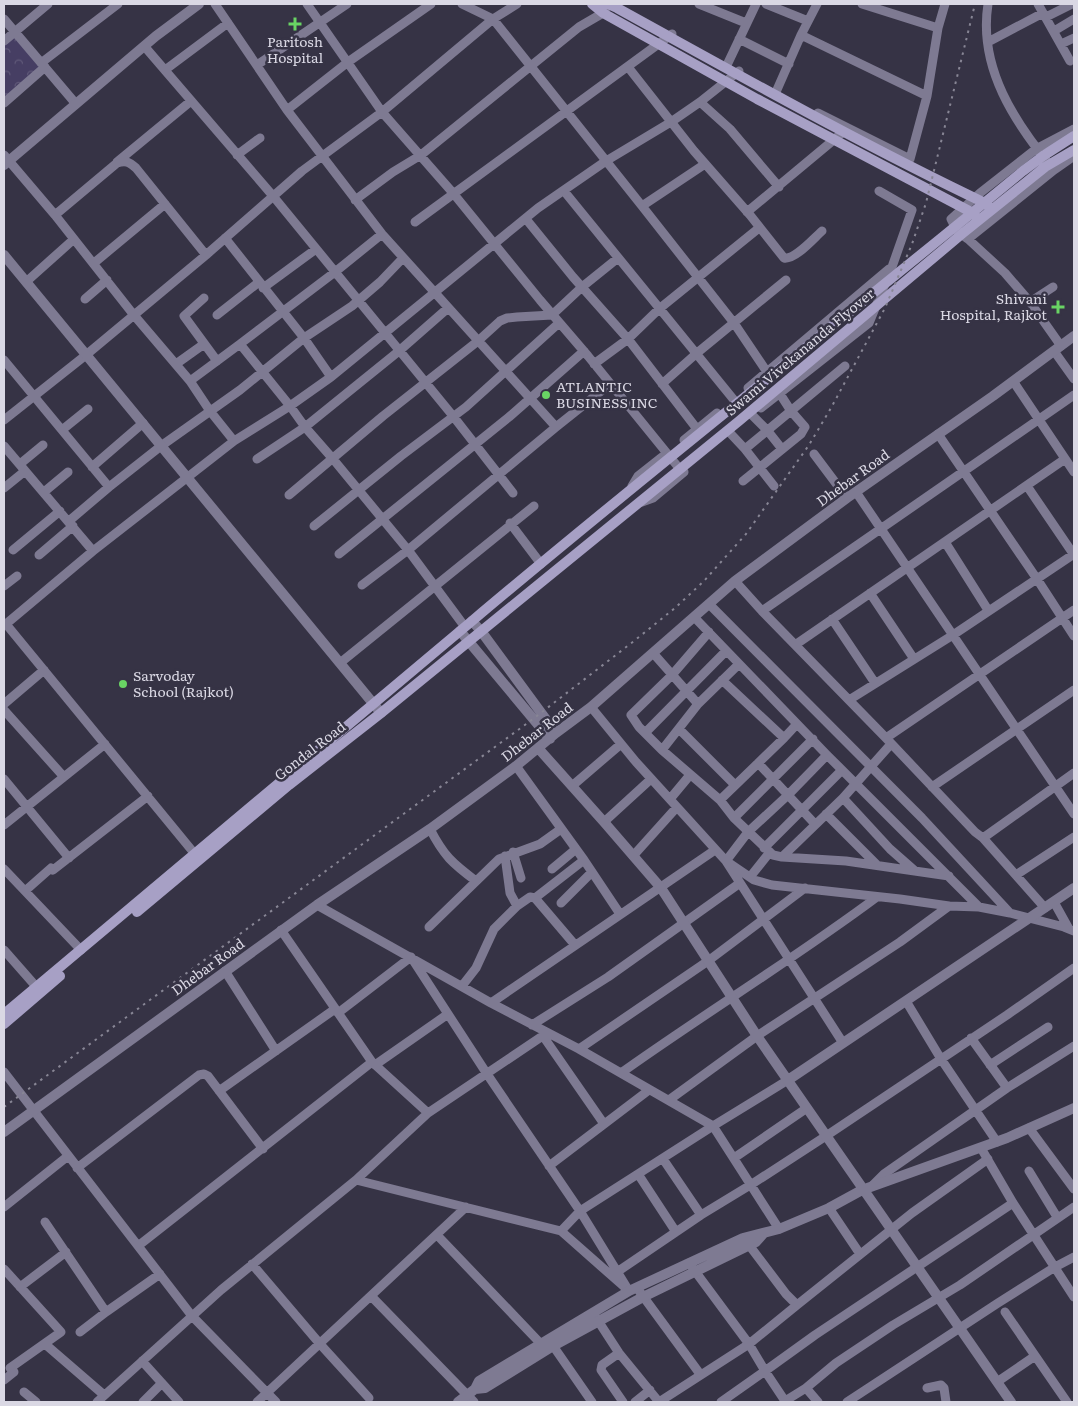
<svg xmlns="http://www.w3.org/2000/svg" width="1078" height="1406" font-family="Literata,serif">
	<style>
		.park { fill: url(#park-crowns) }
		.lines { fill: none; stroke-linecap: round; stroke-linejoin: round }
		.minor { stroke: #7e7a92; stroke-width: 9 }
		.tertiary { stroke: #7e7a92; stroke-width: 10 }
		.secondary { stroke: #a7a0c5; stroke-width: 10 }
		.rail { stroke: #888695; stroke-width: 2; stroke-dasharray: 2.5 5; stroke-linecap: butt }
		.poi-dot { fill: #69d464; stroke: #363345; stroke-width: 2 }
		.labels { text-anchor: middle; stroke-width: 5; stroke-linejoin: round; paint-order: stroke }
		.poi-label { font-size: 14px; fill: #dad8e4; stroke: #363345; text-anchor: start }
		.street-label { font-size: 14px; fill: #dad8e4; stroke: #363345 }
	</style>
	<defs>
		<pattern id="park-crowns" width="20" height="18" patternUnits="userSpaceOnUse" patternTransform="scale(1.25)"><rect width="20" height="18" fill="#463e63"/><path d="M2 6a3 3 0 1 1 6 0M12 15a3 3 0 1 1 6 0" fill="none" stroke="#605979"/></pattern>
	</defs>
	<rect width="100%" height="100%" fill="#363345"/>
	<path class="park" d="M14,36l26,32 -36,31v-54z"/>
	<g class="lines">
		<path class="minor" d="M215,4l72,106 95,124 174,193
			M307,4l75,108 71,81 87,107 48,56 95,117
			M462,4l31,15 149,187 92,117 33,49
			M699,4l47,19
			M766,4l42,17
			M862,4l76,24
			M988,4c-10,64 27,119 66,166
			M1038,4l32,57
			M1046,17l26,-13
			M4,19l72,85
			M1054,31l20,-12
			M801,35l126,61
			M739,39l50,25
			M4,41l44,-37
			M988,42l55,-29
			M1061,44l13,-6
			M145,47l128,149 180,220 60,77
			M41,63l77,-59
			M257,65l90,-61
			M727,65l29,-61
			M628,67l66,84 56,64 34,43c11,2 29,-19 38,-27
			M165,70l63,-47
			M776,92l25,-57 16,-31
			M700,102l30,27 49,58
			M4,103l41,-36
			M287,110l61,-48 83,-58
			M818,113l92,46 17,-63 11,-68 7,-24
			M4,155l51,60 78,99 57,67 20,30 24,30
			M237,155l23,-17
			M117,162l74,-61
			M564,191l170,209
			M355,200l38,-28 28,-17 158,-128 24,-14 3,-5
			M642,206l63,-42
			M747,212l101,-84
			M55,215l62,-52c9,-3 12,-1 19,5l70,87
			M526,219l47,58 55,62 69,90
			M415,222l257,-188
			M225,238l79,100 27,39
			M968,239l86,-69 20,-14
			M94,263l71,-59
			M26,282l48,-43
			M263,288l53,-39
			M204,298l-20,18 33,45
			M85,299l22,-19
			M1030,302l23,-15
			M217,315l42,-33
			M240,344l95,-72 47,-38
			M1061,346l-31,-44 -25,-29 -37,-34 -11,-8 -6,-12 29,-26 56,-44 38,-20
			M1054,351l20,28
			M4,360l105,127
			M176,364l28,-20
			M594,364l34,-25 31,-30 100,-81
			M190,381l50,-37 50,62 15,21 28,32 75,91 57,77
			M1013,381l61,91
			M662,384l35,-31 89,-73
			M748,388l141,-119
			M761,408l108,-85 23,-56 20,-57 -33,-19
			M752,415l15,15 15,19
			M4,420l82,-65 120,-100 96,-84 80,-59 111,-93 24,-15
			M62,430l26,-21
			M730,433l15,16 29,37
			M938,434l99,145 37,57
			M684,440l33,-27
			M4,446l89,105
			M745,449l100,-83
			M814,454l33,44
			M257,459l48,-32 94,-76 49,-43
			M20,464l23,-19
			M92,467l51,-44
			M743,481l58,-47 4,-7 -14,-16 -11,-17
			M632,486l6,-10 24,-19
			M1027,486l47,69
			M4,488l21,-17
			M44,492l24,-20
			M856,492l218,322
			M289,495l94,-79 95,-75 22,-20 7,-3 10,-1 35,-2 30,-28 36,-29
			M642,502l11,-4 31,-26
			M69,521l40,-34 52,-41 79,-56 64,-52 48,-32 28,-24 23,-24
			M510,523l31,41
			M314,526l87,-70 65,-49 93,-84
			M945,542l43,68
			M13,550l47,-39
			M339,554l170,-137 75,-66
			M39,555l34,-29
			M735,581l27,30 124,127 89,94 8,6 62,70
			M362,585l46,-35 148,-123 54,-43
			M4,586l13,-10
			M870,593l44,66
			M709,604l213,214 88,95
			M762,611l312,-216
			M695,618l132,137 152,152
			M832,619l43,64
			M795,645l270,-186
			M653,653l45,51
			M340,663l194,-157
			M739,664l-41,40 -36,46 58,50 14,18 39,37 9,2 61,-59 48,-54
			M722,680l62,58
			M849,700l104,-65 121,-81
			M4,704l40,-34
			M591,707l45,55 90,99 28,19 18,5 128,14 49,7 30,1 31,6 54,14 10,4
			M4,710l60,67
			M679,729l56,56
			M645,733l81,-82
			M886,738l188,-128
			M662,750l-23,-23 -8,-12 41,-40 37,-43
			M827,755l-39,40 -40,37 -22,29 117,182
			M758,763l57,61
			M516,766l68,94 36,54
			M4,779l65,79
			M572,786l49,-42
			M932,787l142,-97
			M843,798l47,51 25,22
			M670,799l20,-24
			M720,800l64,-62 13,-14
			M826,814l51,51
			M734,818l79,-79
			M604,822l47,-43
			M4,825l101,-81
			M430,829c14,27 22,34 46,52
			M983,838l91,-65
			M764,848l78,-78
			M513,852l8,26
			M194,853l-188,-229 87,-73 141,-110 56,-35 41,-29 207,-169 68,-47 65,-39 29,-20 39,-31
			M505,856l5,37 7,13
			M633,856l44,-49
			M782,857l64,4 103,15
			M4,869l77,81
			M552,869l24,-20
			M1016,875l58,-38
			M750,877l20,-25
			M25,891l26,-23 2,2 95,-74
			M535,898l49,-38
			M1054,902l15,27
			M561,903l31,-31
			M317,905l174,98 88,46 134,77 66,103
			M429,927l70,-68 41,-15 21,-15
			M281,930l91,132 56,51 119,-80
			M4,950l36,41
			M225,971l51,80
			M462,986l14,-18 18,-39 23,-23 13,-9 5,1 40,47
			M906,1001l35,58 56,83
			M491,1003l224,-153
			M338,1013l73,-56 76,117 93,137 133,-85 75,-46
			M532,1025l76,-48 132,-94
			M543,1036l61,88
			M971,1038l36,50
			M579,1049l129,-88 97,-73
			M375,1065l73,-51
			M990,1065l58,-38
			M4,1072l188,244 84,86
			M621,1073c84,-60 173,-114 256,-176
			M219,1091l116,-82
			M669,1100l88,-64 143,-94 49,-36
			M1029,1128l45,61
			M981,1148l32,55 61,94
			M734,1158l73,-50
			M663,1159l38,56
			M549,1166l100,-76
			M77,1168l122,-93 5,-1 4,2 55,73
			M1029,1171l28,46
			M638,1174l38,58
			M356,1180l72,-67
			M873,1185l11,-11 123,-86 67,-42
			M4,1207l64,-51
			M829,1208l31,46
			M580,1211l49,80 -68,-60z
			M45,1222l61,90 54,-38
			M437,1235l105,110
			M746,1241l40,53 11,11 115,-92 76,-54
			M138,1246l234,-184
			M689,1263l60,81 48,-39
			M252,1264l68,80 49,54
			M4,1269l57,63 -51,36 4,4 -10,8
			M617,1272l84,-57 51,-31 74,-48 181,-121 67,-47
			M20,1287l46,-35
			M637,1288l63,86
			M371,1296l103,106
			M1005,1312l62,90
			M593,1313l26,40 40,49 90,-58 16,27 50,-36 198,-132
			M80,1332l26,-20
			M549,1340l43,62
			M45,1344l59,51
			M619,1353l-17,12 -1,5 22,32
			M142,1361l37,41
			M997,1382l38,-26
			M806,1388l12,14
			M927,1388l14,-3 3,3 2,14
			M24,1392l12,10
			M97,1402l124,-112 135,-110 205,51
			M143,1402l19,-19
			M257,1402l209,-195
			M635,1402l15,-12
			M721,1402l44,-31 20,30 21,-13 30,-25 57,-38 67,-40 114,-78
			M847,1402l151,-99 57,-36 19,-10"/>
		<path class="tertiary" d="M4,165l152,-129 43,-32
			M4,255l377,458
			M472,621l9,10 75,102
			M460,631l90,108
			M538,748l66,74 57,66 96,148 254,366
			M788,1080l286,-192
			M4,1132l313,-227 113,-76 86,-63 40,-33 35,-26 144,-126 112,-83 146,-102 81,-60
			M475,1389l10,-1 68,-42 90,-49 113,-55 8,-9
			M458,1402l17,-13 4,-8 150,-90 114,-53 36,-9 50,-21 33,-18 145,-52 67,-30"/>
		<path class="secondary" d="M592,4l11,9 154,86 216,114 4,5
			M594,5l14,-1 9,4c122,67 242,135 368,195l4,4
			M137,912l152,-127 92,-72 358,-292 224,-188 82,-66 29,-17
			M4,1014c156,-131 312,-262 468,-393 181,-153 368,-299 551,-450l20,-15 31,-20
			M4,1024l56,-48"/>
		<path class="rail" d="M4,1107l529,-388 101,-78 41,-33 29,-27 42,-47 63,-89 22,-37 54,-100 27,-64 14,-41 49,-199"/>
	</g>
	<g class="poi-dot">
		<path d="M292.5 16.5h5v5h5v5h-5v5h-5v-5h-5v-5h5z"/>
		<path d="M1055.5 299.5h5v5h5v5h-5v5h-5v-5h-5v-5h5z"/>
		<circle cx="546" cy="395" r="5"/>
		<circle cx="123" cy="684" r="5"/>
	</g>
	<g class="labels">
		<g class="poi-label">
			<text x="295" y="47" text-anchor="middle">Paritosh<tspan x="295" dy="16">Hospital</tspan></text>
			<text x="1047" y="304" text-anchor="end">Shivani<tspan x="1047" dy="16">Hospital, Rajkot</tspan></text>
			<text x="556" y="392">ATLANTIC<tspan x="556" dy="16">BUSINESS INC</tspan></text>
			<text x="133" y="681">Sarvoday<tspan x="133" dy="16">School (Rajkot)</tspan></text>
		</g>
		<g class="street-label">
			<text transform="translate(800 352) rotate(-40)" y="5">Swami Vivekananda Flyover</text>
			<text transform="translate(853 478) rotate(-36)" y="5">Dhebar Road</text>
			<text transform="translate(537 732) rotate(-38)" y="5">Dhebar Road</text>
			<text transform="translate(310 751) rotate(-38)" y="5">Gondal Road</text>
			<text transform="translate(208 967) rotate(-36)" y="5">Dhebar Road</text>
		</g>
	</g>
	<rect width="1078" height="1406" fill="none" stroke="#dad8e4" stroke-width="10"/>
</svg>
